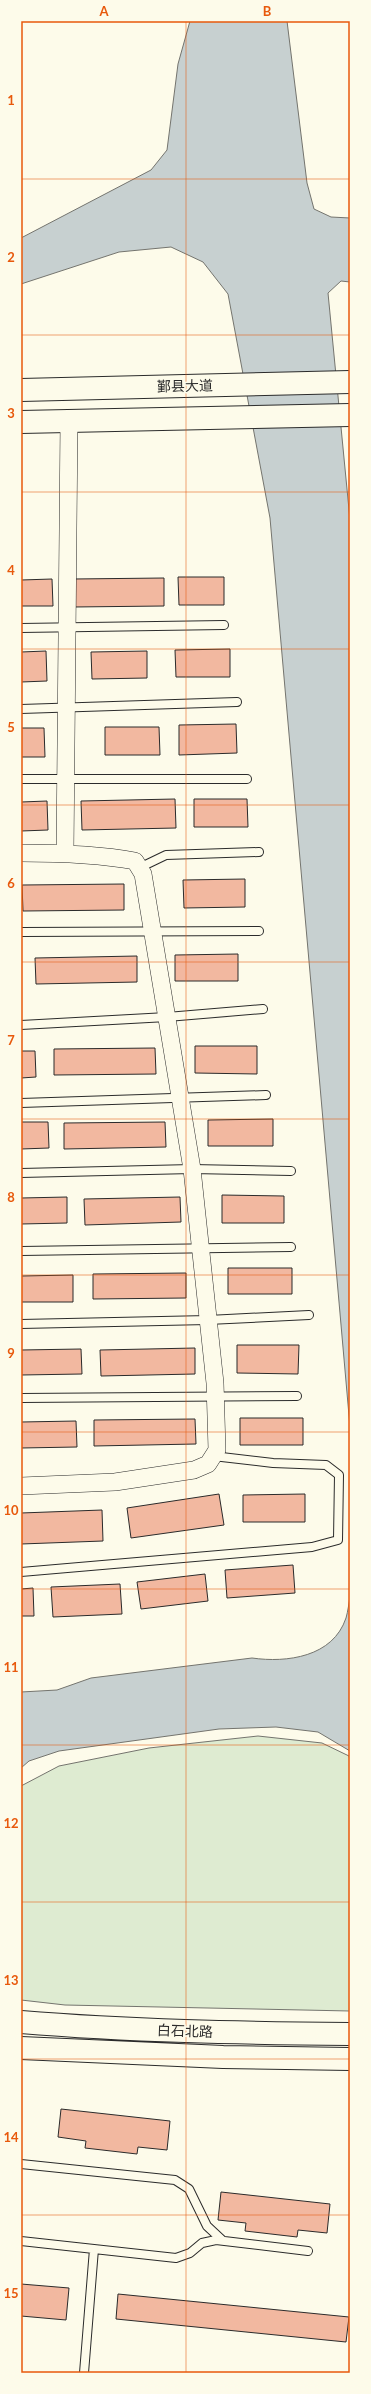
<svg xmlns="http://www.w3.org/2000/svg" width="371" height="2394" font-family="Lato,'Noto Sans SC',sans-serif">
	<style>
		.green { fill: #deebd1; stroke: #74746e }
		.water { fill: #c7d0d0; stroke: #74746e }
		.building { fill: #f2b8a0; stroke: #2b2b2b }
		.lines { fill: none; stroke-linecap: round; stroke-linejoin: round }
		.lane-casing { stroke: #2b2b2b; stroke-width: 10 }
		.street-casing { stroke: #2b2b2b; stroke-width: 18 }
		.secondary-casing { stroke: #2b2b2b; stroke-width: 24 }
		.primary-casing { stroke: #2b2b2b; stroke-width: 24 }
		.lane { stroke: #fdfbea; stroke-width: 8 }
		.street { stroke: #fdfbea; stroke-width: 17 }
		.secondary { stroke: #fdfbea; stroke-width: 22 }
		.primary { stroke: #fdfbea; stroke-width: 22 }
		.grid { fill: none; stroke: #e8590c; stroke-width: 1; stroke-opacity: 0.55 }
		.labels { text-anchor: middle; stroke-width: 3; stroke-linejoin: round; paint-order: stroke }
		.street-label { font-size: 14px; fill: #2b2b2b; stroke: #fdfbea }
		.neatline { fill: none; stroke: #e8590c; stroke-width: 1.5 }
		.grid-label { font-size: 13px; text-anchor: middle; font-weight: bold; fill: #e8590c }
	</style>
	<rect width="100%" height="100%" fill="#fdfbea"/>
	<path class="green" d="M258,1736l64,7 27,13 1,4v251l-285,-6 -44,-5v-214l38,-20 90,-18z"/>
	<path class="water" d="M190,21h97l20,162 7,26 17,8 19,1v64l-9,-1 -13,12 22,227v907l-80,-909 -42,-224 -25,-32 -32,-15 -52,5 -98,32v-46l130,-68 16,-20 11,-86z
		M350,1596v155l-32,-19 -42,-5 -57,2 -160,22 -30,10 -8,7v-76l36,-2 34,-12 161,-20c35,5 81,-1 94,-40 2,-7 3,-15 4,-22z"/>
	<path class="building" d="M178,577h46v28h-45z
		M164,578v28l-91,1v-28z
		M52,579l1,27h-32v-26z
		M230,649v28h-54l-1,-27z
		M46,651l1,30 -26,1v-30z
		M147,651v27l-55,1 -1,-27z
		M236,724l1,29 -58,2v-30z
		M105,727h54l1,28h-55z
		M21,728h23l1,29h-24z
		M175,799l1,29 -94,2 -1,-29z
		M194,799h53l1,28h-54z
		M47,801l1,29 -27,1v-29z
		M245,879v28l-61,1 -1,-28z
		M124,884v26l-101,1 -1,-26z
		M238,954v27h-63v-26z
		M137,956v26l-101,2 -1,-26z
		M195,1046h62v28l-62,-1z
		M155,1048l1,26 -102,1v-26z
		M21,1051h14l1,26 -15,1z
		M273,1119v27h-65v-26z
		M21,1122h27l1,26 -28,1z
		M165,1122l1,25 -102,2v-26z
		M222,1195l62,1v27h-62z
		M67,1197v26l-46,1v-26z
		M180,1197l1,25 -96,3 -1,-26z
		M228,1268h64v26h-64z
		M186,1273v25l-93,1v-25z
		M73,1275v27h-52v-26z
		M237,1345h62l-1,29 -61,-1z
		M195,1348v26l-94,2 -1,-26z
		M81,1349l1,25 -61,1v-25z
		M240,1418h63v27h-63z
		M195,1419l1,25 -102,2v-26z
		M76,1421l1,26 -56,1v-26z
		M219,1494l5,31 -93,13 -4,-30z
		M305,1494v28h-62v-27z
		M102,1510l1,31 -82,3v-31z
		M293,1565l2,28 -68,5 -2,-28z
		M205,1574l3,27 -67,8 -4,-27z
		M120,1584l2,30 -69,3 -2,-30z
		M33,1588l1,28h-13v-27z
		M61,2109l109,12 -3,29 -29,-3 -1,7 -52,-6 1,-7 -28,-4z
		M221,2192l109,12 -3,29 -29,-3 -1,7 -52,-6 1,-8 -28,-3z
		M21,2284l48,4 -3,32 -45,-4z
		M118,2294l231,23 -3,25 -230,-23z"/>
	<g class="lines">
		<g class="lane-casing">
			<path id="lane" d="M21,628l203,-3
				M21,709l216,-7
				M21,779h226
				M139,868l27,-13 93,-3
				M21,932l238,-1
				M21,1025l146,-8 96,-8
				M21,1103l245,-8
				M21,1173l171,-4 99,2
				M21,1251l270,-4
				M21,1324l187,-4 101,-5
				M21,1398l276,-2
				M21,1572l291,-25 26,-7 1,-65 -13,-10 -53,-2 -60,-7
				M21,2164l154,16 14,9 18,37 15,14
				M21,2241l155,17 14,-5 12,-10 14,-3 92,11
				M84,2373l10,-124"/>
		</g>
		<g class="street-casing">
			<path id="street" d="M21,853c39,0 76,1 114,8l8,13 49,295 23,214 2,67 -9,14 -14,6 -79,12 -94,4
				M65,853l4,-432"/>
		</g>
		<g class="secondary-casing">
			<path id="secondary" d="M21,2022c109,9 219,11 329,12
				M21,2048l202,9 127,2"/>
		</g>
		<g class="primary-casing">
			<path id="primary" d="M21,390l329,-8
				M21,422l329,-7"/>
		</g>
		<use href="#lane" class="lane"/>
		<use href="#street" class="street"/>
		<use href="#secondary" class="secondary"/>
		<use href="#primary" class="primary"/>
	</g>
	<path class="grid" d="M186,21v2352M21,179h329M21,335h329M21,492h329M21,649h329M21,805h329M21,962h329M21,1119h329M21,1275h329M21,1432h329M21,1589h329M21,1745h329M21,1902h329M21,2059h329M21,2215h329"/>
	<g class="labels">
		<g class="street-label">
			<text transform="translate(185 386) rotate(-1)" y="5">鄞县大道</text>
			<text transform="translate(185 2031) rotate(2)" y="5">白石北路</text>
		</g>
	</g>
	<rect width="371" height="2394" fill="none" stroke="#fdfbea" stroke-width="44"/>
	<rect x="22" y="22" width="327" height="2350" class="neatline"/>
	<g class="grid-label">
		<text x="104" y="16">A</text>
		<text x="267" y="16">B</text>
		<text x="11" y="105">1</text>
		<text x="11" y="262">2</text>
		<text x="11" y="418">3</text>
		<text x="11" y="575">4</text>
		<text x="11" y="732">5</text>
		<text x="11" y="888">6</text>
		<text x="11" y="1045">7</text>
		<text x="11" y="1202">8</text>
		<text x="11" y="1358">9</text>
		<text x="11" y="1515">10</text>
		<text x="11" y="1672">11</text>
		<text x="11" y="1828">12</text>
		<text x="11" y="1985">13</text>
		<text x="11" y="2142">14</text>
		<text x="11" y="2298">15</text>
	</g>
</svg>
